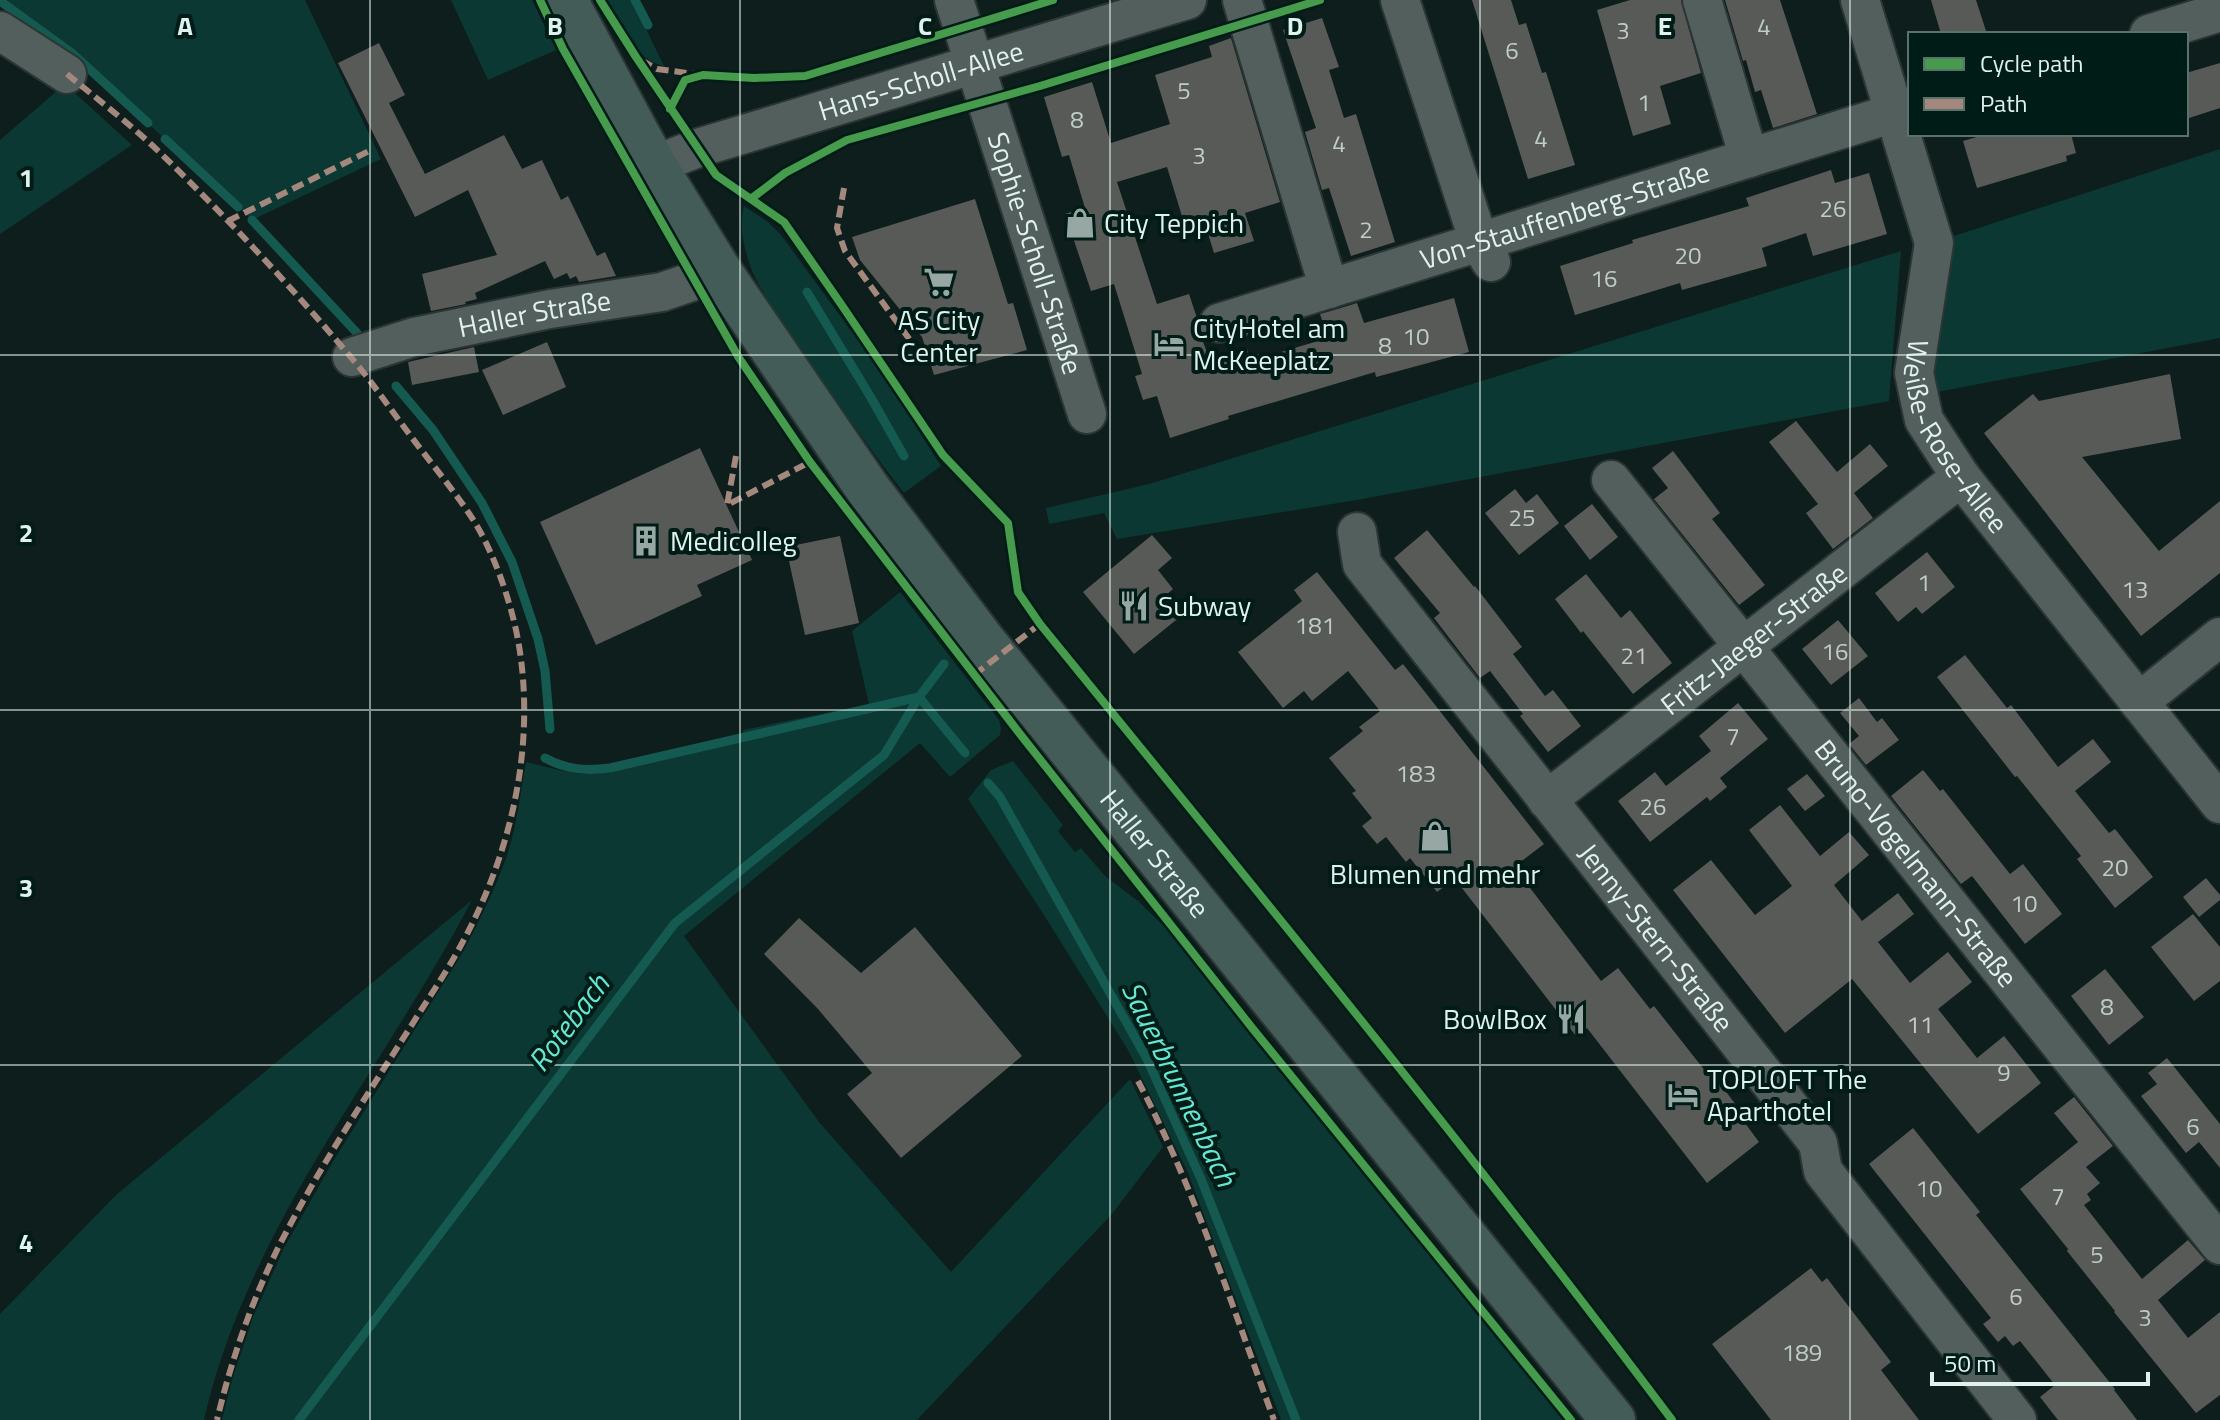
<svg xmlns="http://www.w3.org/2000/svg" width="2220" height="1420" font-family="'Titillium Web',sans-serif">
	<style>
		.green { fill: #0b3832 }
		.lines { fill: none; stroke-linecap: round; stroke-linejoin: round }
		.stream { stroke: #155a50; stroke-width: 9 }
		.building { fill: #585a57 }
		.minor-casing { stroke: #2b3634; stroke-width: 42 }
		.major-casing { stroke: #2b3634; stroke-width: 48 }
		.minor { stroke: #535f5d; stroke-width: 38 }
		.major { stroke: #445c58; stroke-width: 44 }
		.quiet { stroke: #a5887d; stroke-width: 6; stroke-dasharray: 12 6; stroke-linecap: butt }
		.cycleway-casing { stroke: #001c17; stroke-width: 13 }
		.cycleway { stroke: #469c4c; stroke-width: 8 }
		.grid { fill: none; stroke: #e1f2ee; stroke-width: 2; stroke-opacity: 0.55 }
		.labels { text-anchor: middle; stroke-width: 8; stroke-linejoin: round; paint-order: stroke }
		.number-label { font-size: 24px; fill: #bfccc8 }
		.street-label { font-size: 28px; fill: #e1f2ee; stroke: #001c17 }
		.poi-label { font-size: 28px; fill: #e1f2ee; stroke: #001c17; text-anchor: start }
		.water-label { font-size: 30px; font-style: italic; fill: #64e7d3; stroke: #001c17 }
		.grid-label { font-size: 26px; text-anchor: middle; font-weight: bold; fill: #e1f2ee; stroke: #001c17; stroke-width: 8; stroke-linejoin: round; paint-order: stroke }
	</style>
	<rect width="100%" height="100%" fill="#0d1e1c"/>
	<path class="green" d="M0,0h305l76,159 -129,61 -179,-166z
		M451,0h81l24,50 -68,30z
		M606,0h26l32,66c-32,-8 -43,-39 -58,-66z
		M65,84l67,61 -132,89v-94z
		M2220,149v189l-288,55 13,-154z
		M744,206l24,16 13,13 101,138 59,93 -37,27c-37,-47 -71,-97 -105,-147 -15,-23 -34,-47 -46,-73 -8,-20 -15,-46 -9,-67z
		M1901,251l-12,150 -532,99 -240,39 -13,-26 -55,11 -3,-16 103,-24z
		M900,592l99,128 2,8 -1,7 -50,42 -30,-34 -236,193 135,186 132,150 179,-193 33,68 -51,67 -195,206h-695l10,-40 21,-63 31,-69 48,-85 131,-211c20,-39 41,-79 51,-122 5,-22 8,-46 12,-68l46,11 18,1 22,-2 129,-30 2,-12 126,-26 -17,-73z
		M1013,761l50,64 -5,6 17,21 6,-4 24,28 33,25 31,30 394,489h-282l-93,-247 -60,-123 -84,-135 -76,-116 23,-29z
		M472,900c-90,172 -224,326 -268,520h-204v-106l116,-119z"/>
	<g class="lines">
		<path class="stream" d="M635,0l13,25
			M0,1l73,53 75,69
			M165,139l73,68
			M252,220l105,113
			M807,292l63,104 34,60
			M396,386l37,44 49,73 30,59 26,77 7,32 5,58
			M919,697l46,56
			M545,758c22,12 41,13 65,10l309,-71
			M988,783l12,14 147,262 54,120 95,241
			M299,1420l376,-497 209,-168 35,-58 25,-33"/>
	</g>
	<path class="building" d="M1472,0h39l8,25 7,-2 16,50 4,-1 29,93 -47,14z
		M1630,0h51l20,73 -41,13 11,38 -38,12 -36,-126z
		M1725,0h55l37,114 -44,14 -12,-38 -6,2 -9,-32 -3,1z
		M1931,0h45l11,34h-46z
		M1322,18l17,49 -10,3 15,48 12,-4 39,128 -44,14 -22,-68 -7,2 -17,-58 11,-4 -33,-98z
		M1231,38l49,164 -35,11 9,28 -40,12 -10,-32 -19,5 -18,-59 -50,15 40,122 32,-10 9,27v9l12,29 37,-11 4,13 77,-23 -8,-24 14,-4 23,-7 7,20 90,-25 15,54 -93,25 -1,-5 -147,44 1,3 -59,19 -13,-42 -14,4 -8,-24 7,-2 -28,-90 -23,7 -26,-77 20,-6 -16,-53 -7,2 -18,-60 48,-15 19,61 59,-19 -15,-49 57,-18 -3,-11z
		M379,43l26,52 -16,8 36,71 79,-39 18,34 20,-9 19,40 7,-4 29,60 8,-4 11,24 -37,6 -3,-6 -6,3 -3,-6 -13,6 -9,-18 -70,32 2,6 -12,3 1,2 -35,7 -9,-37 75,-19 -29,-65 -53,27 -77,-154z
		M2220,63v45l-34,11v-46z
		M1987,134h84l5,19 -10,3 1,5 -90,27 -14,-47z
		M1831,170l4,13 34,-10 18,61 -74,22 -7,-23 -44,15 5,18 -85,24 -2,-7 -105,32 -15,-49 73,-23 -1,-3 117,-34 -3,-8z
		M975,199l33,105 5,-1 14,47 -93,25 -12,-38 -62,-77 -8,-23z
		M547,342l19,45 -63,28 -21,-45z
		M474,347l5,25 -67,13 -4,-23z
		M2170,374l11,65 -99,18 77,94 61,-50v72l-79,63 -157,-203 49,-39 6,7z
		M1796,421l41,51 33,-28 18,22 -34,27 19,25 -40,31 -27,-36 12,-9 -49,-62z
		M700,448l52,112 -55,25 5,11 -106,49 -56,-123z
		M1673,451l47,62 -8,6 53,66 -26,20 -85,-106 14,-11 -16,-20z
		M1515,489l11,14 11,-9 22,29 -40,32 -34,-42z
		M1592,504l26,33 -28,23 -26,-34z
		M1427,530l47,57 1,-1 47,61 -9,7 32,42 8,-6 28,36 -33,26 -28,-36 3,-2 -33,-43 -10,7 -46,-60 6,-5 -46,-55z
		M1152,535l20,23 -14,12 15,19 -8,7 16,20 -47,38 -51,-62z
		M840,536l19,87 -54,12 -19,-88z
		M1927,552l28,35 -33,27 -6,-7 -18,15 -23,-29z
		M1317,572l78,98 8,-6 141,180 -30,23 87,114 17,-13 32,41 4,-3 52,66 3,-3 30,40 -3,2 23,31 -52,41 -120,-155 -11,8 -121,-157 -18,13 -27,-34 -4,4 -20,-25 -9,7 -15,-18 10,-8 -20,-25 4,-2 -27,-33 34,-27 -4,-4 21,-16 -32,-40 -36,30 -8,-10 -21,17 -45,-56 64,-51 -8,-11z
		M1586,574l35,44 9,-8 42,53 -39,31 -50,-63 -2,2 -26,-34z
		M1838,620l30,36 -37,29 -29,-36z
		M1965,655l42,53 4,-3 47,62 35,-28 18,23 -36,29 34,42 6,-4 38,48 -38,31 -38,-49 4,-3 -64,-80 -2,1 -78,-100z
		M1859,698l18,24 5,-4 17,22 -33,25 -17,-21 10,-8 -19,-23z
		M1738,703l30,36 -48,39 7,9 -17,14 -3,-4 -57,45 -32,-41 37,-29 11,14 45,-35 -12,-15z
		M1923,770l17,21 3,-2 67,85 13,-10 39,50 -37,30 -53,-68 -11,8 -70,-88z
		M1807,774l18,22 -20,15 -18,-22z
		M1780,805l40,51 29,-24 20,23 -35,30 28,36 36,-28 16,21 -36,28 32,41 38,-31 24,30 -34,27 39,49 27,-22 37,47 -63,51 -126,-155 -67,54 -112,-143 38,-30 44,55 37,-29 -43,-56z
		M2206,878l14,17v5l-21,17 -16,-20z
		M2193,914l27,33v34l-26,20 -43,-54z
		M799,918l62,55 54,-46 107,129 -121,102 -54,-64 25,-21 -54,-64 -54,-55z
		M2105,969l39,48 -35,28 -38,-49z
		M2167,1058l53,66v44l-21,-26 -13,11 -45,-57 16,-12 -9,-11z
		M2074,1097l39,49 -27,21 14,16 -13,11 4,6 -7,5 58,74 46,-39 17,20 -47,40 30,38 32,-26v83l-24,18 -82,-101 1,-1 -48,-60 1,-2 -48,-60 58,-47 -24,-29z
		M1913,1128l67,84 -4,3 139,174 -1,1 23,30h-79l-18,-23 15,-12 -35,-44 -7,5 -8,-10 -7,6 -15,-18 8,-6 -122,-154z
		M1811,1268l11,14 5,-4 64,84 -10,8 38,50h-148l-59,-76z"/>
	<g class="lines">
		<g class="minor-casing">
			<g id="minor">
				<path id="s1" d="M954,0l133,414"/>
				<path d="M1242,0l87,289"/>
				<path d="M1400,0l79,242 12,20"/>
				<path d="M1702,0l47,158"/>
				<path id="s2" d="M1860,0l74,243 -20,130 10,47 37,57 259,327"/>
				<path d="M0,31l67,43"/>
				<path d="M2149,34l71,-22"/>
				<path id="s3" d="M654,165l44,-17 489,-148"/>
				<path id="s4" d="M1219,323l691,-215"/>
				<path id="s5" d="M352,357l62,-20 136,-28 112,-17 58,-20"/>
				<path id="s6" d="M1611,480l609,765"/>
				<path id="s7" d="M1357,532l5,32 456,579 5,28 194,249"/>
				<path d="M2139,702l81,-65"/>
				<path id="s8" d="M1547,800l414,-323"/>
			</g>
		</g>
		<g class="major-casing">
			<g id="major">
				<path id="s9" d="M565,0l89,165 66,107 148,217 115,152 630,779"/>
			</g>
		</g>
		<use href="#minor" class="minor"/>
		<use href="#major" class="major"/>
		<path class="quiet" d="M641,60l16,9 38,5
			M67,74c29,24 59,47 86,72 69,66 134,136 196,209 21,24 39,51 58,76 22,30 47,59 67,90 20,32 37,81 44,119 19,105 -7,215 -58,307 -13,24 -28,46 -42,68 -48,76 -99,152 -140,233 -27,55 -47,113 -61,172
			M844,188l-7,40 8,23 65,89
			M228,221l143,-71
			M736,456l-9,49 83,-43
			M974,675l66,-51
			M1138,1081c57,108 94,225 136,339"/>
		<g class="cycleway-casing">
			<path id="cycleway" d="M540,0l23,49 176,309 71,104 210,272 233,295 318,391
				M600,0l36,57 80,118 68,47 57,82 102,151 65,68 10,69 22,32c214,263 429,525 632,796
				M670,109l15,-29 18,-5 51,3 51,-2 248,-76
				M752,198l33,-25 62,-33 193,-54 280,-86"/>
		</g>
		<use href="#cycleway" class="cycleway"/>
	</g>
	<path class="grid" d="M370,0v1420M740,0v1420M1110,0v1420M1480,0v1420M1850,0v1420M0,355h2220M0,710h2220M0,1065h2220"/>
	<defs>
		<g id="shop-bare" transform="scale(2.4)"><path d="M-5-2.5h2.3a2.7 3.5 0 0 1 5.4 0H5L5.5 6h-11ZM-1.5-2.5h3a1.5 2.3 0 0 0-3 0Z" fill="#97a8a4" stroke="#001c17" stroke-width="2.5" paint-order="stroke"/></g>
		<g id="supermarket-bare" transform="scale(2.4)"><path d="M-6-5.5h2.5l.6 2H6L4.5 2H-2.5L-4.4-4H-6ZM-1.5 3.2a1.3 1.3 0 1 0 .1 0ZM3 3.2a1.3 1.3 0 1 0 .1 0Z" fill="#97a8a4" stroke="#001c17" stroke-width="2.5" paint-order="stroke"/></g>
		<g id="hotel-bare" transform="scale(2.4)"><path d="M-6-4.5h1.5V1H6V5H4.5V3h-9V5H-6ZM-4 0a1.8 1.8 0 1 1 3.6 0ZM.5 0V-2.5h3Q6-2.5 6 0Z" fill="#97a8a4" stroke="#001c17" stroke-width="2.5" paint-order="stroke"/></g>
		<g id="building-bare" transform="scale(2.4)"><path d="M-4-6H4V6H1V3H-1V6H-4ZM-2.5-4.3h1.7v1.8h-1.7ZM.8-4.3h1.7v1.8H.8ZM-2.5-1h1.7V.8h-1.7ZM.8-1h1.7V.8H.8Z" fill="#97a8a4" stroke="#001c17" stroke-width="2.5" paint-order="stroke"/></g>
		<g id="restaurant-bare" transform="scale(2.4)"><path d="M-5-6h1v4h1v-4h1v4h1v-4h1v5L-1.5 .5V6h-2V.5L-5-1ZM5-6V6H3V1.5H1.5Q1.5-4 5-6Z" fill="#97a8a4" stroke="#001c17" stroke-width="2.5" paint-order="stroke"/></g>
	</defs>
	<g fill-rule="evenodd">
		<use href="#shop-bare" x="1080" y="223"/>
		<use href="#supermarket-bare" x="939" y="282"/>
		<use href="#hotel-bare" x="1169" y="344"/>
		<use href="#building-bare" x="646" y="541"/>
		<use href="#restaurant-bare" x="1134" y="606"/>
		<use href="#shop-bare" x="1435" y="836"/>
		<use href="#restaurant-bare" x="1571" y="1019"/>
		<use href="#hotel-bare" x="1683" y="1095"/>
	</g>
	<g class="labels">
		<g class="number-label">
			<text x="1764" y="35">4</text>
			<text x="1623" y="39">3</text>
			<text x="1512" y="59">6</text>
			<text x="1184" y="99">5</text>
			<text x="1644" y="111">1</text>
			<text x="1077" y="128">8</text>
			<text x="1541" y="147">4</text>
			<text x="1339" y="152">4</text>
			<text x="1199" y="164">3</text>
			<text x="1833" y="217">26</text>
			<text x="1366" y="238">2</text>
			<text x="1688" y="264">20</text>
			<text x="1604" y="287">16</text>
			<text x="1416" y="345">10</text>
			<text x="1385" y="354">8</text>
			<text x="1522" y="526">25</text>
			<text x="1924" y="591">1</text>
			<text x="2135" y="598">13</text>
			<text x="1315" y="634">181</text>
			<text x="1835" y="660">16</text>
			<text x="1634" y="664">21</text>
			<text x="1733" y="745">7</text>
			<text x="1416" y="782">183</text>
			<text x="1653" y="815">26</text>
			<text x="2115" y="876">20</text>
			<text x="2024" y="912">10</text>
			<text x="2107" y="1015">8</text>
			<text x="1920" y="1033">11</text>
			<text x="2004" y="1081">9</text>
			<text x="2193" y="1135">6</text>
			<text x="1929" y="1197">10</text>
			<text x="2058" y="1205">7</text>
			<text x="2097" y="1263">5</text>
			<text x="2016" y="1305">6</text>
			<text x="2145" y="1326">3</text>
			<text x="1802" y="1361">189</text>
		</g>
		<g class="street-label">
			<text dy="10" stroke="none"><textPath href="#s3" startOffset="280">Hans-Scholl-Allee</textPath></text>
			<text dy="10" stroke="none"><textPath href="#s4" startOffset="362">Von-Stauffenberg-Straße</textPath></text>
			<text dy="10" stroke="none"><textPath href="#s1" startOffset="266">Sophie-Scholl-Straße</textPath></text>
			<text dy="10" stroke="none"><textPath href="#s5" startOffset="188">Haller Straße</textPath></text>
			<text dy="10" stroke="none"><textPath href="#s2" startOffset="460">Weiße-Rose-Allee</textPath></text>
			<text dy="10" stroke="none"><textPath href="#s8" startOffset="262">Fritz-Jaeger-Straße</textPath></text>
			<text dy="10" stroke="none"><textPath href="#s9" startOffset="1040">Haller Straße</textPath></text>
			<text dy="10" stroke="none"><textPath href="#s6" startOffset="490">Bruno-Vogelmann-Straße</textPath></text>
			<text dy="10" stroke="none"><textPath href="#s7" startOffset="508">Jenny-Stern-Straße</textPath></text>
		</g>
		<g class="poi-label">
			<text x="1104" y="233">City Teppich</text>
			<text x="939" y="330" text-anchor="middle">AS City<tspan x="939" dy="32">Center</tspan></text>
			<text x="1193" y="338">CityHotel am<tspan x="1193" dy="32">McKeeplatz</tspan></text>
			<text x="670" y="551">Medicolleg</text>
			<text x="1158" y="616">Subway</text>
			<text x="1435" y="884" text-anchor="middle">Blumen und mehr</text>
			<text x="1547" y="1029" text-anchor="end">BowlBox</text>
			<text x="1707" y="1089">TOPLOFT The<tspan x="1707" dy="32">Aparthotel</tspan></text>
		</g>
		<g class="water-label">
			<text transform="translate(569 1023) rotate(-53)" y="10">Rotebach</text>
			<text transform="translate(1179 1084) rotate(64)" y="10">Sauerbrunnenbach</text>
		</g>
	</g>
	<g class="grid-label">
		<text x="185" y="35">A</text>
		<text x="555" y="35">B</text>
		<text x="925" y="35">C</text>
		<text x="1295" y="35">D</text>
		<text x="1665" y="35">E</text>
		<text x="26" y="187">1</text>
		<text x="26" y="542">2</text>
		<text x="26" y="897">3</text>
		<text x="26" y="1252">4</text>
	</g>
	<rect x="1908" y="32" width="280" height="104" fill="#001c17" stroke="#5a726d" stroke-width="2"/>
	<rect x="1924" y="58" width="40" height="12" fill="#469c4c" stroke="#5a726d" stroke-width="2"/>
	<text x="1980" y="72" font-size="24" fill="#e1f2ee">Cycle path</text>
	<rect x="1924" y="98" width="40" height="12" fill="#a5887d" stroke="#5a726d" stroke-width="2"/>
	<text x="1980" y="112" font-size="24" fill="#e1f2ee">Path</text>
	<path d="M1932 1372v12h216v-12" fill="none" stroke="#e1f2ee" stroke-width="4"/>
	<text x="1944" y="1372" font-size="24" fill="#e1f2ee" stroke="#001c17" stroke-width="6" paint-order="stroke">50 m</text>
</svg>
